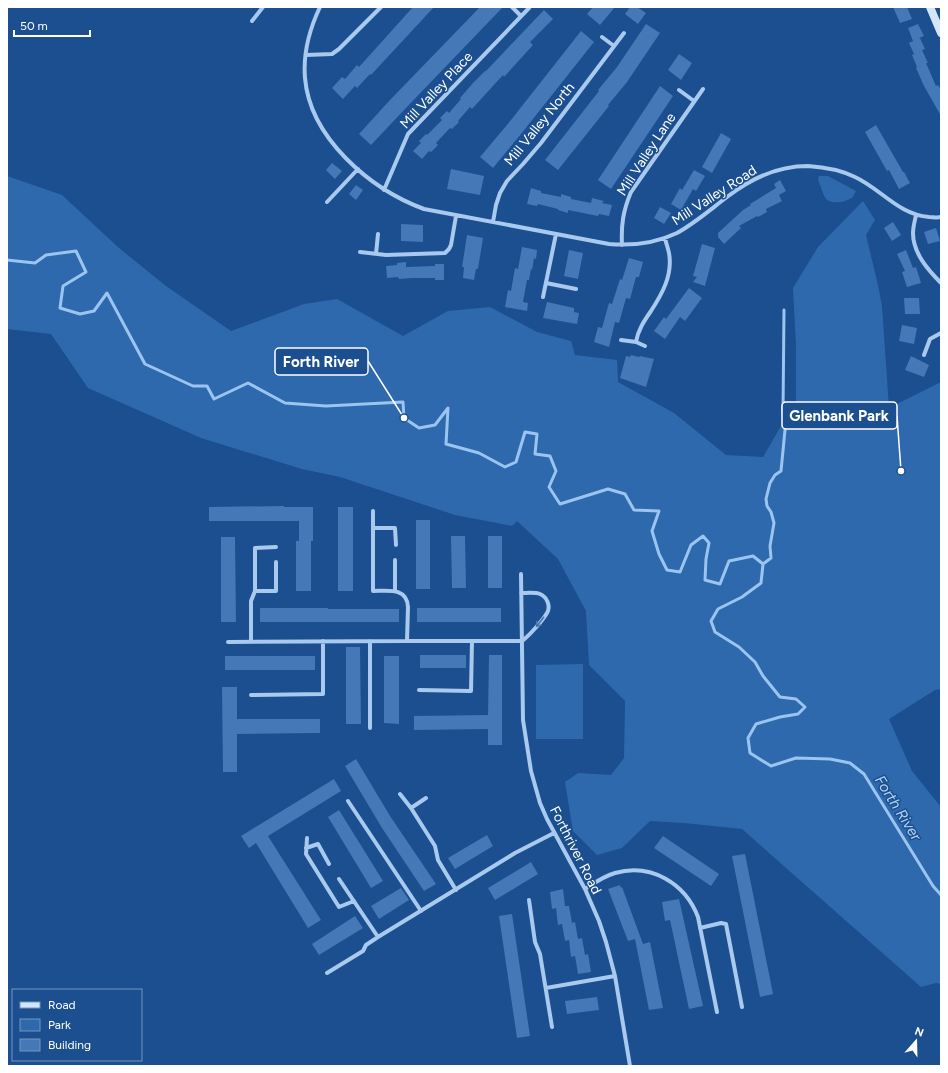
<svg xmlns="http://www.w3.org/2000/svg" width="948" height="1073" font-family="Figtree,sans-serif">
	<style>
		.green { fill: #2e69ad }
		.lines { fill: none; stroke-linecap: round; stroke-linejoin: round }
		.stream { stroke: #9cc4f0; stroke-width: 3 }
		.building { fill: #4478b7 }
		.street { stroke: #a9c9ee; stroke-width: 4 }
		.secondary { stroke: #d6e6fa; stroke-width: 8 }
		.oneway { stroke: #4674ac }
		.labels { text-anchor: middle; stroke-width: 3; stroke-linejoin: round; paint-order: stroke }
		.street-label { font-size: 14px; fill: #fff; stroke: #1b4f8f }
		.water-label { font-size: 15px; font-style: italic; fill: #b5d3f5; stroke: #1b4f8f }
		.leader { fill: none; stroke: #fff; stroke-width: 1.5 }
		.callout-dot { fill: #fff; stroke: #1b4f8f; stroke-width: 1.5 }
		.callout { fill: #1b4f8f; stroke: #fff; stroke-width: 1.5 }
		.callout-label { font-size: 15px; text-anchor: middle; font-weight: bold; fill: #fff }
	</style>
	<rect width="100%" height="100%" fill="#1b4f8f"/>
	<path class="green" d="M7,176l55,19 57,53 47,38 65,45 73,-27 33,-5 66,37 45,-25 42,-4 47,25 34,9 4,14 42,5 1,22 56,31 52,42 37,2 33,-57v-55l-3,-57 25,-41 45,-46 12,19 -9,15 12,50 4,21 7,102 52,-26v307l-6,1 -46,29 23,52 29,36v177l-5,-1 -15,4 -179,-158 -58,-6 -34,-2 -28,27 -25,7 -24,-24 -8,-49 13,-9 33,2 13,-17 1,-57 -36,-36 -3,-54 -28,-52 -41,-38 -5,5 -57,-11 -115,-38 -38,-8 -101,-31 -113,-50 -37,-54 -44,-5z
		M819,176h9l28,15c-1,2 -2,4 -3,6 -6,5 -21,8 -27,2 -2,-3 -4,-8 -5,-12 -2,-4 -4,-7 -2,-11z
		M583,664v75h-47v-74z"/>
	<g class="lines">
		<path class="stream" d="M7,260l28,3 11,-8 30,-4 10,21 -23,14 -3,22 20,6 14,-3 13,-18 38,71 48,22h14l7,13 34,-16 37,20 41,3 77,-4 1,16 15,10 16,-3 13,-17 -2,36 33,9 26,14 11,-5 9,-30 12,2 -2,20 15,2 6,15 -7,16 11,17 48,-15 17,5 9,16 25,1 -7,20 7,23 8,16 13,2 11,-27 12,-9 6,7 -3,16 -1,21 15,4 9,-23 24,-5 10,8
			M763,564l-2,19 -19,14 -24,12 -7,12 4,11 24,15 16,15 8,14 17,21 16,2 9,8 -7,7 -18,3 -24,7 -8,14 2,15 21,13 25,-8 34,1 20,4 14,11 69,112 8,9
			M763,564l8,-6 -1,-12 4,-23 -3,-11 -4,-6 -1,-7 4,-16 5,-8 6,-4 4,-41 -2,-18 1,-102"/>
	</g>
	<path class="building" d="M413,7h21l-63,68 -1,-1 -13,14 -2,-2 -12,13 -11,-11 10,-11 3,2 12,-14 2,2z
		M480,7h23l-98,102 -34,36 -12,-11 31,-34z
		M593,7h22l-15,18 -13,-11z
		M630,7h7l9,6 -8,11 -13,-10z
		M893,7h14l5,12 -12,4z
		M544,10l9,9 -23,23 3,3 -29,32 -1,-2 -31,34 -2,-2 -12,14 1,1 -7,7 -2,-1 -14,15 2,2 -7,7 -2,-1 -7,8 -9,-8 8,-8 -2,-2 7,-7 1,1 15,-15 -2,-2 7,-7 2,2 12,-14 -1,-1 13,-15 12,-12h1z
		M646,24l14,9 -33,49 -19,23 1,1 -51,64 -13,-10 54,-69 -1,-1 19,-23z
		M918,24l6,12 -7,3 3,-1 5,11 -3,1 6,13h-2l10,23 2,-1 3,5v26l-17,-30 -8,-18 1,-1 -5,-12 2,-1 -5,-11 4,-2 -5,-13z
		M581,31l13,11 -73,92 -28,34 -13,-11 31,-37z
		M679,54l13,9 -11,17 -13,-10z
		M660,86l13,10 -62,93 -13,-9z
		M876,125l27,47h1l6,11 -11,6 -10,-19 -2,1 -22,-39z
		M721,133l10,6 -19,34 -10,-6z
		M332,163l10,8 -7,8 -9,-9z
		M451,169l33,7 -4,19 -33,-6z
		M694,170l11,6 -9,15 -3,-2 -12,21 -10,-6 9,-16 2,2z
		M780,180l6,11 -7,4 3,6 -16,8 1,3 -9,5 -1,-1 -18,10 2,2 -17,16 -6,-7v-4l25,-23 8,-5 -1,-1 26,-16 -2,-4z
		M356,185l7,5 -7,10 -7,-6z
		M531,188l10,3v2l20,4v-3l10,3v2l20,4 1,-5 12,3 -2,2 10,2 -3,11 -10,-2 -1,2 -30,-6v3l-10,-3v-1l-20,-5 -1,2 -10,-2z
		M660,207l11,6 -7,11 -10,-6z
		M893,222l8,13 -9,6 -8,-13z
		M401,224l22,1v17l-22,-1z
		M936,228l4,13 -12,3 -4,-12z
		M467,235l16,3 -5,31h-2l-2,11 -11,-2 1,-11h-2z
		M702,244l13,4 -10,38 -12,-4 4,-5 -4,-1z
		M522,247l15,3 -1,9 -2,-1 -2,12 -1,-1 -2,11h-2l-4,22 5,1 -1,8 -22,-4 3,-17 3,1 4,-23 3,1z
		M569,250l14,3 -5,26 -14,-3z
		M906,250l7,18 3,-1 5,16 -14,4 -5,-15 3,-1 -8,-17z
		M629,258l14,4 -4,15h-3l-6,22 -4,-1 -7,25 -4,-1 -6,25 -15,-5 4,-15 4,1 7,-25 3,1 8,-25 2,1z
		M406,262v5l29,-1v-2h9v16h-9v-2h-23l-13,1 -1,-2 -11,1 -1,-12 11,-1v-2z
		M689,288l13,10 -17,23 -5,-4 -15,22 -11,-8 10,-14 2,2z
		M904,298h15l1,16h-15z
		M547,302l27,6v4l5,1 -2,11 -34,-6z
		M902,325l15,3 -3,16 -15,-3z
		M631,355l8,2 1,-1 14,3 -8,28 -26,-9 6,-22 4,1z
		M911,356l18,9 -5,12 -19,-7z
		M284,506v1h29v34h-2v50h-15v-50h3v-20h-90v-14z
		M338,507h15v84h-15z
		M416,520h14v69h-14z
		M451,536h14l1,52h-14z
		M488,536h14v52h-14z
		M221,537h14l1,85h-15z
		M260,608h68v1h71v13h-139z
		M417,608h84v14h-84z
		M346,647h14l1,77h-15z
		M420,655h46v13h-46z
		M489,655h13v90h-14v-16l-74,1v-14l74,-1z
		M225,656h90v14h-90z
		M384,656h15v68l-15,-1z
		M222,687h15v32h83v14l-83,1v38h-14z
		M356,759l34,57 46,68 -12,7 -42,-63 -37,-62z
		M334,779l7,12 -73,45 53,84 -13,8 -52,-85 -7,5 -8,-12z
		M339,810l44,71 -12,7 -43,-71z
		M487,835l6,11 -38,23 -7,-11z
		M663,836l56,38 -8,12 -57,-38z
		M745,854l28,140 -13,3 -28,-141z
		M531,862l7,12 -43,26 -7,-12z
		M620,885l1,3 1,-1 21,57 7,-2 13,66 -14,2 -14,-71 -7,2 -20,-52z
		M401,888l8,12 -30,19 -8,-13z
		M563,889l2,17h4l3,17 3,-1 3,17 4,-1 3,17 3,-1 3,18 -13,2 -3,-18 -4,1 -2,-17 -4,1 -3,-17 -4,1 -2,-17 -4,1 -2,-17z
		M679,899l24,107 -14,3 -19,-89 -5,1 -3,-19z
		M512,914l18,122 -13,2 -18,-122z
		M355,916l8,12 -44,27 -7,-11z
		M597,997l2,13 -32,4 -2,-13z"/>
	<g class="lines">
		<path class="street" d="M320,7c-10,21 -17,47 -15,71 5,60 65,111 119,131l185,35c23,2 47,-1 68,-11 18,-10 34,-24 50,-36 23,-18 51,-31 81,-31 15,1 33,4 47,11 26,12 44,38 74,40 4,0 8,1 12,0
			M512,7l9,9
			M252,21l11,-14
			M602,37l12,9
			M306,55l26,-1 7,-5 42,-42
			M679,90l15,11
			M384,190l24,-56 121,-126
			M327,202l31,-33
			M916,215c-1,5 -3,12 -3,18 0,20 15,37 28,50
			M493,222l3,-17 4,-12 7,-12 16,-17 18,-21 83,-110
			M622,245c-1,-20 1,-34 9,-53l72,-103
			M360,252l26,3 59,-2 4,-4 2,-4 5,-29
			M376,254l2,-20
			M546,283l30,6
			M543,297l13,-63
			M621,340l15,2 9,4
			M636,342c2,-12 8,-21 15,-31 11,-17 22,-36 18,-58 -1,-5 -3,-10 -4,-15
			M924,355l6,-16 11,-6
			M373,511v80c15,0 34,-4 35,16l-1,34
			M373,528h22l1,17
			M521,574l2,146 8,51 9,32 7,16 38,70 14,32 7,21 9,34 15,90
			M255,591h21v-29
			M395,591v-31
			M228,642l179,-1h115c7,-5 21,-21 25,-28 4,-7 0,-16 -7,-19 -5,-2 -13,-1 -19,-1
			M251,642v-41l4,-10v-43l21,-1
			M419,690l52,1 1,-50
			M251,695l72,-1v-53
			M370,728v-87
			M400,794l11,14 24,38 3,14 18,30
			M348,801l73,110
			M411,808l15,-10
			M307,838l-1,16 33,53 15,-6
			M306,848l12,-4 11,20
			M339,879l39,58
			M585,889c9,-6 19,-13 30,-16 36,-10 70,10 83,44l19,95
			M529,900l6,42 5,12 12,73
			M700,928l21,-5 5,1 16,83
			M327,973l36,-22 3,-6 12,-8 137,-84 39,-20
			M546,988l69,-12"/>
		<path class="secondary" d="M930,7l11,26"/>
	</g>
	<defs><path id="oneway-shaft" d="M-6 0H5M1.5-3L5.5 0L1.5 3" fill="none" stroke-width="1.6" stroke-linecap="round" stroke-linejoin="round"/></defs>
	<use class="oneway" href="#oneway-shaft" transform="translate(540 622) rotate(128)"/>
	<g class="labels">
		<g class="street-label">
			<text transform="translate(436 90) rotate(-47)" y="5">Mill Valley Place</text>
			<text transform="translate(539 124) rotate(-51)" y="5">Mill Valley North</text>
			<text transform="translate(646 154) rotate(-57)" y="5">Mill Valley Lane</text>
			<text transform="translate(714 195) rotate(-33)" y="5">Mill Valley Road</text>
			<text transform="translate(576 850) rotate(63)" y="5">Forthriver Road</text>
		</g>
		<g class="water-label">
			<text transform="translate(898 808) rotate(58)" y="5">Forth River</text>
		</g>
	</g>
	<path class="leader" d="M404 418L368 361M901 471L897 416"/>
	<g class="callout-dot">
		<circle cx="404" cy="418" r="4"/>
		<circle cx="901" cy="471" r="4"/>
	</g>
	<g class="callout">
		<rect x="275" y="348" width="93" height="27" rx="4"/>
		<rect x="782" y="402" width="115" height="27" rx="4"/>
	</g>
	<g class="callout-label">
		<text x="321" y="367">Forth River</text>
		<text x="839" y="421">Glenbank Park</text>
	</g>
	<rect width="948" height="1073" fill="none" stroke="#ffffff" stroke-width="16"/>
	<rect x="12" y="989" width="130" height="72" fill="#1b4f8f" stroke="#7695bc"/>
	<rect x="20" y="1002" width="20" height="6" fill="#d6e6fa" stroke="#7695bc"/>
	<text x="48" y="1009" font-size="12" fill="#ffffff">Road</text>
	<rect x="20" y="1019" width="20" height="12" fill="#2e69ad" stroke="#7695bc"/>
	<text x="48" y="1029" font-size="12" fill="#ffffff">Park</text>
	<rect x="20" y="1039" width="20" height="12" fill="#4478b7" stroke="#7695bc"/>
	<text x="48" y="1049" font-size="12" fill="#ffffff">Building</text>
	<g transform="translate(916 1041) rotate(20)" stroke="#1b4f8f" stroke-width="3" paint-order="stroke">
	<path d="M0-3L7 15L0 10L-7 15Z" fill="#ffffff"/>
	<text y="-6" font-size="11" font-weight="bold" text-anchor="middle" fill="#ffffff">N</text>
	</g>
	<path d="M14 30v6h76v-6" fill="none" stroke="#ffffff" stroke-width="2"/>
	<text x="20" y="30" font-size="12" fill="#ffffff" stroke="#1b4f8f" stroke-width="3" paint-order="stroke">50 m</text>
</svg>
